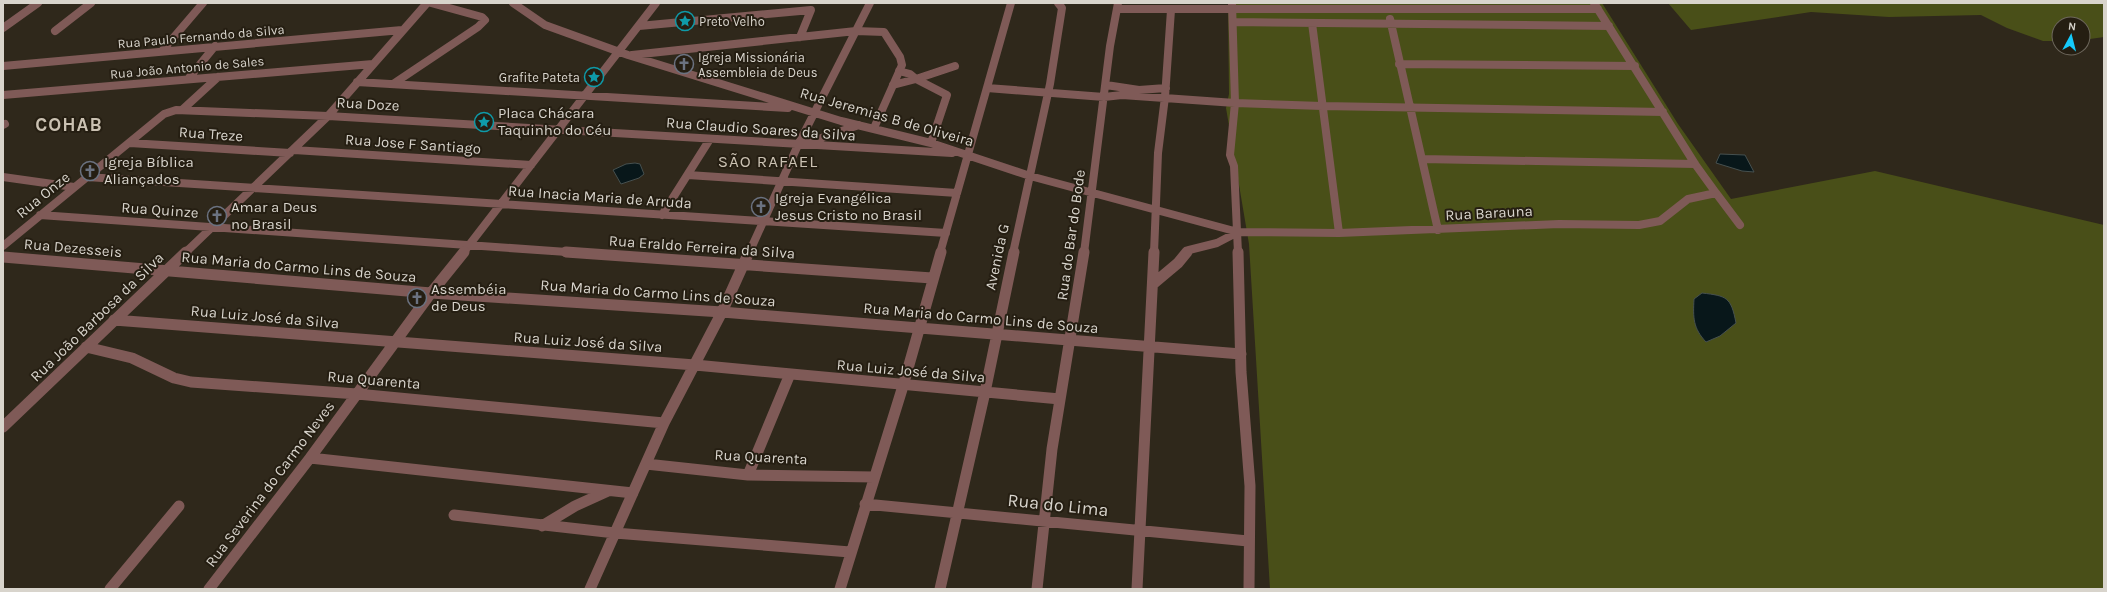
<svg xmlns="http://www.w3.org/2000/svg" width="2107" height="592" font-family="Karla,sans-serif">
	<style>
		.green { fill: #494f18 }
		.water { fill: #08171a; stroke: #46504f }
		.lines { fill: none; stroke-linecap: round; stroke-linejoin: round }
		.street-far1 { stroke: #7f5a57; stroke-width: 8 }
		.street { stroke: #7f5a57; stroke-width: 11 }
		.labels { text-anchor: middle; stroke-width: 4; stroke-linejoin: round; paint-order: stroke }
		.far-poi-label { font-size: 13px; fill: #d8d4cc; stroke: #251e12; text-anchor: start }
		.far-street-label { font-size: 13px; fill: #d8d4cc; stroke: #251e12 }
		.street-label { font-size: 15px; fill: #d8d4cc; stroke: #251e12 }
		.poi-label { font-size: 15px; fill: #d8d4cc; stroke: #251e12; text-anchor: start }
		.quarter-label { font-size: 17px; letter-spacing: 1px; fill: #cac1b2; stroke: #251e12 }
		.near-street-label { font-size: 18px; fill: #d8d4cc; stroke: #251e12 }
		.district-label { font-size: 19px; font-weight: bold; letter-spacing: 1px; fill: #cac1b2; stroke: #251e12 }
	</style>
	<rect width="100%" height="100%" fill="#2f281b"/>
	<path class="green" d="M1228,3h374l76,121 53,75 144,-28 229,54v364h-834l-21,-345 -23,-136 3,-14z
		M1668,3h436v34l-21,3v-16h-24v17h-16l-36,-13 -26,-13 -92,2 -78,-5 -120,18z"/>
	<path class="water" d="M1720,154l25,1 9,17 -12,-1 -26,-8z
		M635,163l5,1 4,10 -5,4 -18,6 -8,-14 13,-6z
		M1702,293c25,3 29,4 34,30l-16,13 -14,6c-13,-14 -13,-24 -12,-43z"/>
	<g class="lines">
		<path class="street-far1" d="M513,3l32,22 83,30 213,66 90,22 99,33 208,56 101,1 220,-9 80,1 21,-4 28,-22 28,-6 -21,-29 -101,-161
			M1232,3l3,100 -5,52 4,11 4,87
			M1117,9h481
			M1390,19l48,211
			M1234,22l375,4
			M1312,23l27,210
			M639,26l172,-16 -11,27
			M3,28l35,-25
			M55,31l36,-28
			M162,51l41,-48
			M632,55l224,-24 28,1 16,25 2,8 -28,63
			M1399,64l236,2
			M3,66l399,-36
			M899,71l11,3 6,5 39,-13
			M188,79l27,-33
			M357,82l431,26
			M393,84l85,-57 7,-7 -3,-3 -51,-14
			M893,85l23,-6 31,16 -16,48
			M1106,85l33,5 27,-2
			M987,88l117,9 18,-2 113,8 87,3 341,6
			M3,95l370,-31
			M182,110l36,-33
			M3,125l2,-1
			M130,143l160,10
			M804,144l55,-19
			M294,150l237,15
			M1422,159l273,5
			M688,175l269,18
			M3,177l71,10
			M87,177l859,56
			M1716,193l24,32
			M40,215l541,38
			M662,215l48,-76
			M3,246l161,-132 12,-4 152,6 624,37
			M185,253l143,-137 99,-113
			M463,253l193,-250
			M749,253l49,-108 72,-142
			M940,253l71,-250
			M1013,253l37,-169 12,-76 -4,-5
			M1084,253l26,-207 8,-43
			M1154,253l4,-100 7,-56 6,-87
			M1186,253l3,-3 28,-7 21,-11"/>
		<path class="street" d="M566,252l366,26
			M1238,252l3,120 9,114 -1,103
			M3,257l428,36 291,19 519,42
			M1153,284l25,-21 9,-11
			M114,320l581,45 365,34
			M86,347l46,11 42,20 17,4 166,12 307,29
			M3,427l183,-175
			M310,458l323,35
			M646,464l102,11 126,2
			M748,475l42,-101
			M865,504l383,37
			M454,515l161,18 235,19
			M542,526l33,-20 33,-15
			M110,589l69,-83
			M209,589l101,-131 121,-165 33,-41
			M590,589l74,-166 58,-111 27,-60
			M840,589l63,-203 38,-134
			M940,589l45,-197 29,-140
			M1037,589l15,-140 32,-197
			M1137,589l17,-337"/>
	</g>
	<defs>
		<g id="sight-ring" transform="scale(1)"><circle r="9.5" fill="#251e12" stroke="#0f9aa8" stroke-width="1.5"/><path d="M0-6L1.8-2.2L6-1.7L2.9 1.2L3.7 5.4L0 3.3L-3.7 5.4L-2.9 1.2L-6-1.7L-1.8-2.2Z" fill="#0f9aa8"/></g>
		<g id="church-ring" transform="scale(1)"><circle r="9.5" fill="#251e12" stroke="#6b7280" stroke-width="1.5"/><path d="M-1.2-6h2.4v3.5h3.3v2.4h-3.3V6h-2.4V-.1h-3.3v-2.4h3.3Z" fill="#6b7280"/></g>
	</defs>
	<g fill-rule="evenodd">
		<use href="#sight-ring" x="685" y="21"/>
		<use href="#church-ring" x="684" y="64"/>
		<use href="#sight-ring" x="594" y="77"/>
		<use href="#sight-ring" x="484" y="122"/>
		<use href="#church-ring" x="90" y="171"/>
		<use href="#church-ring" x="761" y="207"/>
		<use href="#church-ring" x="217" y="216"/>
		<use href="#church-ring" x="417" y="298"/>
	</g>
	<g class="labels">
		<g class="far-poi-label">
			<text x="699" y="26">Preto Velho</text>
			<text x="698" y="62">Igreja Missionária<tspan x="698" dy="15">Assembleia de Deus</tspan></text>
			<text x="580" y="82" text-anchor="end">Grafite Pateta</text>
		</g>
		<g class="far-street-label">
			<text transform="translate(201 36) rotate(-5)" y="5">Rua Paulo Fernando da Silva</text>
			<text transform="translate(187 67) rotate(-5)" y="5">Rua João Antonio de Sales</text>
		</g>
		<g class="street-label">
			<text transform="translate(368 104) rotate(3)" y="5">Rua Doze</text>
			<text transform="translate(887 117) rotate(16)" y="5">Rua Jeremias B de Oliveira</text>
			<text transform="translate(761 129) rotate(4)" y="5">Rua Claudio Soares da Silva</text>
			<text transform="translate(211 134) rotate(4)" y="5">Rua Treze</text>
			<text transform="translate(413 144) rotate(4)" y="5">Rua Jose F Santiago</text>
			<text transform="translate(43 195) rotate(-39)" y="5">Rua Onze</text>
			<text transform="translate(600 197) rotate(4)" y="5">Rua Inacia Maria de Arruda</text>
			<text transform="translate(160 210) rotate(4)" y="5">Rua Quinze</text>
			<text transform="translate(1489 213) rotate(-3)" y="5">Rua Barauna</text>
			<text transform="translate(1071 235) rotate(-82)" y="5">Rua do Bar do Bode</text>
			<text transform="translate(702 247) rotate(4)" y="5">Rua Eraldo Ferreira da Silva</text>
			<text transform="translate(73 248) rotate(5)" y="5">Rua Dezesseis</text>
			<text transform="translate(997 257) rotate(-78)" y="5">Avenida G</text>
			<text transform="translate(299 267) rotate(5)" y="5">Rua Maria do Carmo Lins de Souza</text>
			<text transform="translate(658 293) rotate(4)" y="5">Rua Maria do Carmo Lins de Souza</text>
			<text transform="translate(97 317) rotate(-44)" y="5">Rua João Barbosa da Silva</text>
			<text transform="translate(265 317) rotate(5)" y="5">Rua Luiz José da Silva</text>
			<text transform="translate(981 318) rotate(5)" y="5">Rua Maria do Carmo Lins de Souza</text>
			<text transform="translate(588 342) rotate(4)" y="5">Rua Luiz José da Silva</text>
			<text transform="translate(911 371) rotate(5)" y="5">Rua Luiz José da Silva</text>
			<text transform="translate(374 380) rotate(5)" y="5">Rua Quarenta</text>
			<text transform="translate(761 457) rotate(3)" y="5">Rua Quarenta</text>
			<text transform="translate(270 484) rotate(-53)" y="5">Rua Severina do Carmo Neves</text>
		</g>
		<g class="poi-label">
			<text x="498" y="118">Placa Chácara<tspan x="498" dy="17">Taquinho do Céu</tspan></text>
			<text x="104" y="167">Igreja Bíblica<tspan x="104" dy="17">Aliançados</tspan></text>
			<text x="775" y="203">Igreja Evangélica<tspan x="775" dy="17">Jesus Cristo no Brasil</tspan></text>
			<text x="231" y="212">Amar a Deus<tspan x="231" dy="17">no Brasil</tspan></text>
			<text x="431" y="294">Assembéia<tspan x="431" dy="17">de Deus</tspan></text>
		</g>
		<g class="quarter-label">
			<text x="768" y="167">SÃO RAFAEL</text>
		</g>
		<g class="near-street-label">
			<text transform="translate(1058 505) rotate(6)" y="6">Rua do Lima</text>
		</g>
		<g class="district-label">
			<text x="69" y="131">COHAB</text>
		</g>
	</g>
	<rect width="2107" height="592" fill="none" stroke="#d8d4cc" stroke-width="8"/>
	<g transform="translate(2071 36) rotate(7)"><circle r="19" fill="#251e12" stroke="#6d675c"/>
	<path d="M0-3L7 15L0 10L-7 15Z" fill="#15cafb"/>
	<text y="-6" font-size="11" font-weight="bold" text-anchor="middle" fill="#d8d4cc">N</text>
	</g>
</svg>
